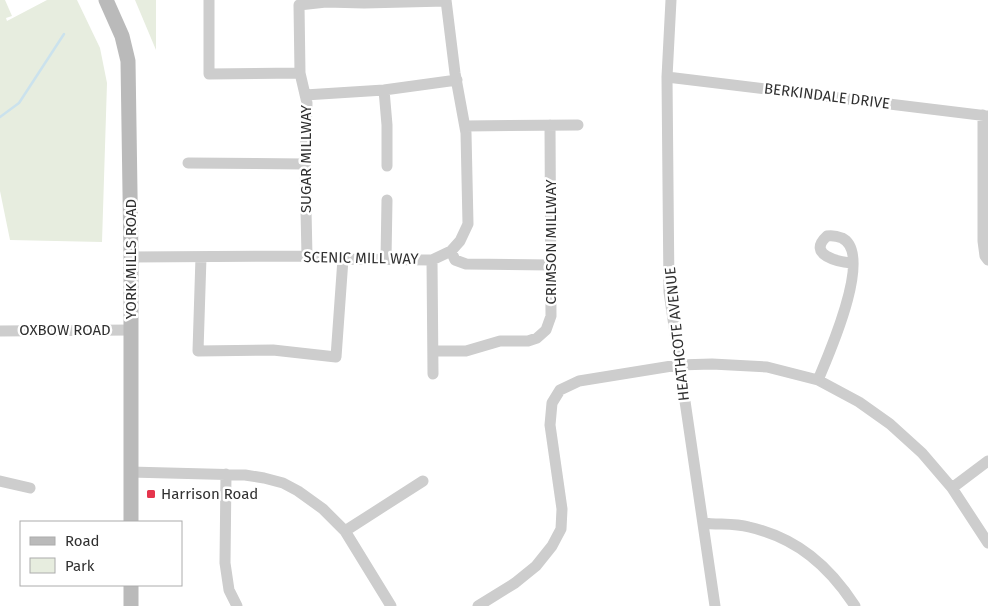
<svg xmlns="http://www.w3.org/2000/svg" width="988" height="606" font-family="'Fira Sans',sans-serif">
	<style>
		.green { fill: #e7eddf }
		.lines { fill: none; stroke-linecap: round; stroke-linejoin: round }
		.stream { stroke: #cbe2ed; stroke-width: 2.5 }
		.street { stroke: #cdcdcd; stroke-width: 11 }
		.secondary { stroke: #bababa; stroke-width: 15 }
		.poi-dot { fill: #e5354c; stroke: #fff; stroke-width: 2 }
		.labels { text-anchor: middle; stroke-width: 5; stroke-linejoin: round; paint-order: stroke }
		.street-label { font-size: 15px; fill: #303030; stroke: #fff }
		.poi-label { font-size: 15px; fill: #303030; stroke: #fff; text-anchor: start }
	</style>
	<rect width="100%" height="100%" fill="#fff"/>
	<path class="green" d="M0,0h5l7,16 -6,2 1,3 40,-21h30l23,48 7,35 -5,159 -92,-2 -10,-49z
		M135,0h21v50z"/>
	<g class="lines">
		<path class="stream" d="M0,117l19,-14 45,-69"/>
		<path class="street" d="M209,0v74l91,-1
			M671,0l-4,77 2,215 46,314
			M667,77l321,39
			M384,90l3,35v41
			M305,95l79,-5 73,-10
			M983,115v126l2,15 3,4
			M465,126l113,-1
			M188,163l117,1
			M451,251l4,9 11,4 85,1
			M307,256l-2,-92 2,-61 -7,-30 -1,-68 27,-3 38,1 82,-2
			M131,257l176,-1 36,3 89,1 19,-9 9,-10 8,-17 -2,-91 -11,-60 -9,-73
			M201,257l-3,94 75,-1 63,7 7,-98
			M386,259l1,-59
			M432,260l1,114
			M0,331l131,-1
			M433,351h33l34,-10h28l9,-3 9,-8 5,-14 -1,-191
			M818,380c10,-24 56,-126 24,-142 -5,-2 -9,-3 -15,-2 -21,19 12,26 25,27
			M130,472l115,3 19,3 19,5 15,8 25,18 22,22 46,75
			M226,474l-1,89 4,27 8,16
			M0,481l30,7
			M952,488l36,-27
			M703,523c15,2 31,0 46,4 48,11 80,39 106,79
			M345,531l78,-50
			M478,606l37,-23 21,-17 16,-20 9,-17 1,-20 -12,-84 2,-22 8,-13 19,-9 99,-16 34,-1 55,3 51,13 41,22 31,22 32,29 30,35 36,55"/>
		<path class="secondary" d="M106,0l16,36 6,25 3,196v265
			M131,606v-21"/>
	</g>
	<rect class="poi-dot" x="146" y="489" width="10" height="10" rx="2.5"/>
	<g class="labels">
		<g class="street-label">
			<text transform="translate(827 96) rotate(7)" y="5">BERKINDALE DRIVE</text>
			<text transform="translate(306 159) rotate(-90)" y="5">SUGAR MILLWAY</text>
			<text transform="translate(551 242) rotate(-90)" y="5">CRIMSON MILLWAY</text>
			<text transform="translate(361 258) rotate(1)" y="5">SCENIC MILL WAY</text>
			<text transform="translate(131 259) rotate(-90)" y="5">YORK MILLS ROAD</text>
			<text x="65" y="335">OXBOW ROAD</text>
			<text transform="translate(677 334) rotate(-96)" y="5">HEATHCOTE AVENUE</text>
		</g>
		<g class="poi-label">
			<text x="161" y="499">Harrison Road</text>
		</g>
	</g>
	<rect x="20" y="521" width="162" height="65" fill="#ffffff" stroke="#acacac"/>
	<rect x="30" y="537" width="25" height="8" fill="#bababa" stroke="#acacac"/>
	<text x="65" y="546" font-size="15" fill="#303030">Road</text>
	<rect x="30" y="558" width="25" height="15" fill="#e7eddf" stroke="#acacac"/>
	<text x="65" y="571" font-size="15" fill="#303030">Park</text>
</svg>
